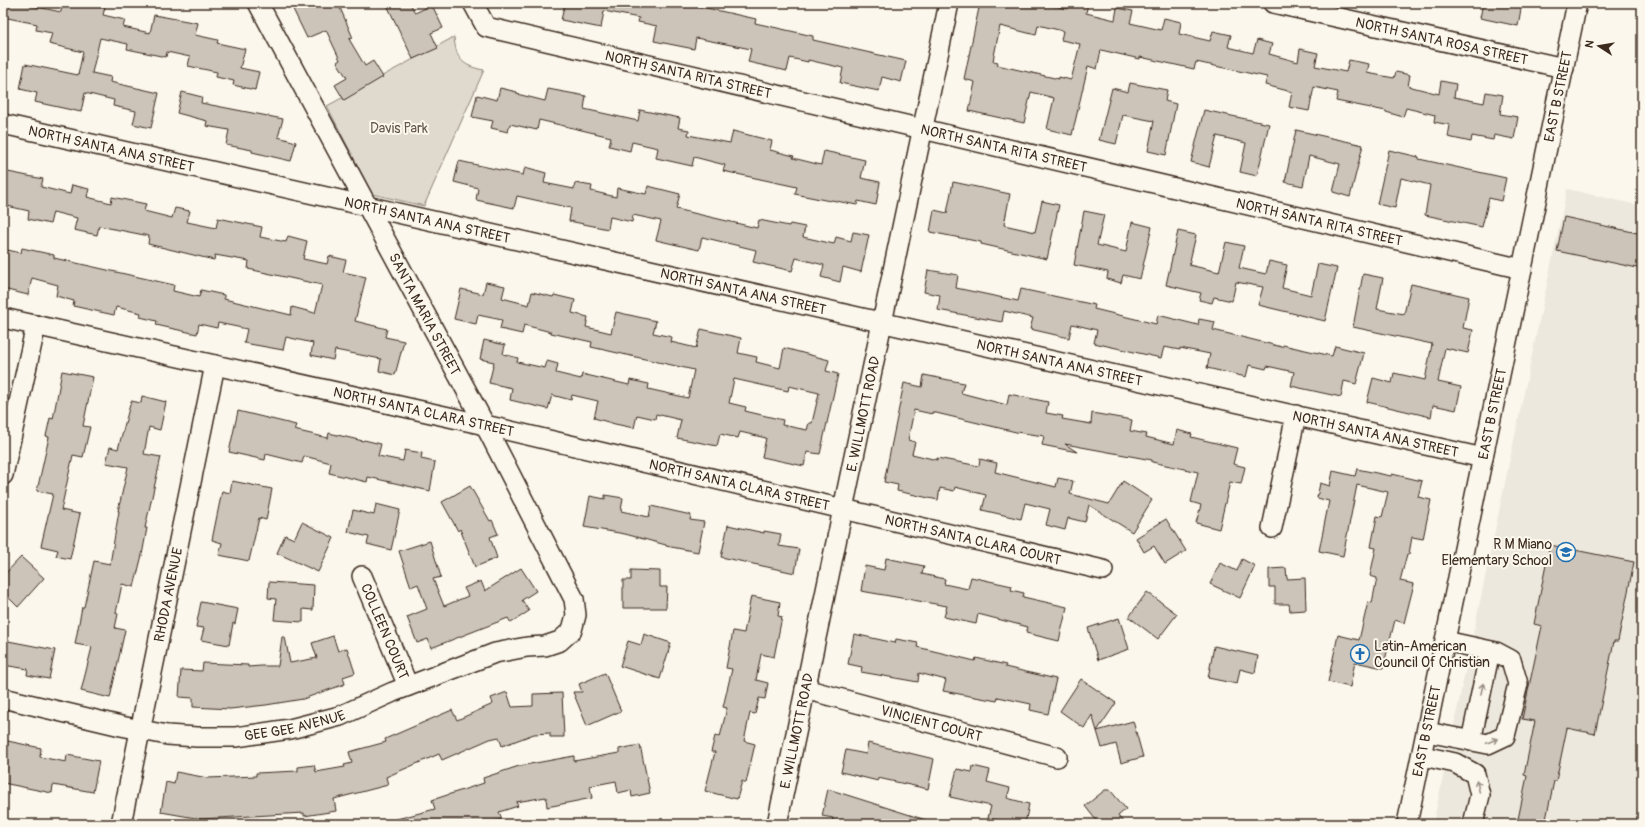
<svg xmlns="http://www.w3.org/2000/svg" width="1645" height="827" font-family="Pangolin,sans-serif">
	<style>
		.built { fill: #ede8dd }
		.green { fill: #dfd9ce; stroke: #8d8276 }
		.building { fill: #ccc4b9; stroke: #3b2a1e; fill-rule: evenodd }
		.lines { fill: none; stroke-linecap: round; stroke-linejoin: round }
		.minor-casing { stroke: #3b2a1e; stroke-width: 22 }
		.minor { stroke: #fbf7ec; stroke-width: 19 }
		.oneway { stroke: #9b9085 }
		.labels { text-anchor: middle; stroke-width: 4; stroke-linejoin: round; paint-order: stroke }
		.street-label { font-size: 14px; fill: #3b2a1e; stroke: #fbf7ec }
		.park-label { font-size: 14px; fill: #64564a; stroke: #fbf7ec }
		.poi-label { font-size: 14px; fill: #3b2a1e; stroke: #fbf7ec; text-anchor: end }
	</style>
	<rect width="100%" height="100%" fill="#fbf7ec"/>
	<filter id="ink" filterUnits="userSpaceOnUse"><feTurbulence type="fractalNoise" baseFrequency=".025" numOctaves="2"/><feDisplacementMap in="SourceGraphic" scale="8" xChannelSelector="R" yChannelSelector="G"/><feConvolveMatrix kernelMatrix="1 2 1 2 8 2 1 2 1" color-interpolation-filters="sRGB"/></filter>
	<g filter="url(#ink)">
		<path class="built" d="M1567,189l75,17v618h-209z"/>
		<path class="green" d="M454,37c2,22 8,29 30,33l-60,136 -52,-12 -45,-88z"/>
		<path class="building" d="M3,3h26l-1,2 33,7 1,-9h44l-3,12 22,5 -2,7 27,6 4,-18 44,8 -3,12 23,5 -1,3 28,6 -5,19 19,4 -4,18 -22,-5 1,-4 -18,-4 1,-5 -29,-6 2,-9 -23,-5 -1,5 -39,-8 1,-5 -28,-6 -8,35 19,4 -1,5 49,11 -8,35 -18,-4 3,-13 -23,-5 1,-6 -29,-7 -4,19 -46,-10 2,-9 -17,-4 5,-25 53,11 5,-23 -34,-8 3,-11 -16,-3 1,-6 -34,-7z
			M290,3h48l15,35 -4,1 16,27 8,-5 10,16 -39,23 -9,-15 12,-7 -10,-16 3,-2 -14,-30 -19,8z
			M386,3h24l5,10 17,-8 11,23 -12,5 7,15 -25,11z
			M565,3h119l72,16 -1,4 58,13v4l93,21 -5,21 -19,-5 -3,14 -39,-8 3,-15 -35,-8v2l-18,-4 -3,13 -39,-9 3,-13 -55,-11 -2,11 -40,-8 3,-15 -19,-4 1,-4 -35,-7 -3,17 -40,-8z
			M980,3h61l27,6 2,-6h18l-2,10 29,7 2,-12 16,3 -3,12 31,7 3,-12 17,4 -2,12 31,7 3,-10 18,4 -3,12 25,6 4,-13 15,4 -3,10 29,8 2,-13 18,4 -3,13 31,6 3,-12 20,4 -2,9 27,5 2,-6 14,3 -2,11 31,8 2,-13 15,3 -2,13 30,6 2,-11 17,3 -3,19 18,3 -4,22 -20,-4 -1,5 -21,-4 -1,6 -23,-5 2,-12 -16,-3 1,-7 -29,-7 -3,9 -17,-5v-1l-50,-10 2,-9 -24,-5 -5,24 -20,-4 3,-15 -27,-7 2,-8 -71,-15 -2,7 -54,-12v2l-39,-9 -4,19 -9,-3 -16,69 -25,-6 7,-31 -23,-6 -7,31 -55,-12 6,-29 -11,-3zM1038,25l25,6 -2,9 19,4 -9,36 -12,-3v2l-62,-14 1,-3 -5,-1 7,-35 36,9z
			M1483,3h15l11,2 1,-2h12l-4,23 -38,-8z
			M1130,83l37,7 -2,11 11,3 -10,51 -18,-4 6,-30 -31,-6 -7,29 -17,-4 13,-52 16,4z
			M500,88l17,4v2l28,7 3,-12 38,7 -2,13 54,12 2,-11 40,8 -2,10 11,2 -1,5 42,8 3,-12 39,10 -2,9 24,6 -1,2 28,7 3,-14 41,9 -4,18 19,4 -4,23 -18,-4 -1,4 -26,-5 -1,1 -35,-7 2,-7 -74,-16 2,-6 -31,-8 -2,9 -36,-8 2,-10 -26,-6 -2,9 -21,-5 2,-9 -72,-17 -2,10 -27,-6 -2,8 -17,-4 2,-7 -21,-4 5,-22 20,5z
			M182,92l20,5 -1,6 82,16 -5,18 18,5 -5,19 -39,-9v-2l-26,-5 3,-15 -23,-4 1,-5 -30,-8z
			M1204,110l65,14 -12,52 -17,-4 6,-29 -29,-7 -8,31 -18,-5z
			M1296,130l67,15 -13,52 -17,-5 7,-28 -31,-8 -6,30 -18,-4z
			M1389,150l30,7v2l87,19 -5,23 -12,-3 -7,29 -57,-12 5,-30 -29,-7 -6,30 -18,-4z
			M459,161l64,14 2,-8 21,6 -2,10 30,6 1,-6 17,3 -1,5 25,6 1,-9 29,6 2,-8 32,8 -4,15 81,19 2,-8 30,6 1,-2 15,3 -2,10 31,7 2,-7 15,4 2,-9 16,3 -8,37 -18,-5 -3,15 -19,-5 3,-12 -28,-7 -4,13 -39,-9 3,-12 -54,-13 -3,13 -43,-10 5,-19 -28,-6 -1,7 -22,-5 -2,12 -39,-8 2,-13 -54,-12 -3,12 -38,-8 2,-12 -24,-6z
			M3,171l40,8 -2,8 29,7 2,-9 17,4 -2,8 24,6 1,-6 34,7 -2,7 28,7 3,-10 15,3 -3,11 29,6 2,-10 44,9 -2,10 26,5 2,-6 19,5 -4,18 24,5 2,-8 17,4 -3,12 23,5 -11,44 32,8 -2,8 19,4 -9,34 -16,-4 2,-12 -46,-9 -2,10 -22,-5 2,-12 -27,-6 -3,13 -39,-7 3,-14 -29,-6 -1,5 -18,-4 -2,10 -41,-9 1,-4 -17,-4 1,-4 -25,-6 -2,8 -41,-9 1,-5 -18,-5 2,-11 -26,-7 -4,17 -25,-6v-40l18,4 1,-5 32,7v3l120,27 -1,6 26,6 2,-7 23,5v4l67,16 1,-8 23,6 7,-28 -74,-16 1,-8 -34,-6 -1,5 -66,-16 1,-8 -50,-10 -2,9 -23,-5 3,-12 -24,-6 -3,12 -22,-5 1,-8 -26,-6z
			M953,182l57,12 -6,31 31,7 7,-31 17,4 -12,54 -66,-15v-2l-51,-10 4,-22 13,3z
			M1084,211l20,4 -7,30 29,7 6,-30 20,5 -12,52 -17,-4 -2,8 -14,-4 1,-7 -34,-7z
			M1564,217l78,17v35l-85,-18z
			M1178,231l18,4 -7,30 30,7 7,-30 18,4 -5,22 27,6 3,-13 18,4 -5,23 29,7 7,-31 19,4 -12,53 -67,-16 5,-18 -27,-5 -4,19 -18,-4 -2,6 -13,-3 2,-7 -35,-8z
			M928,270l30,5 -2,13 62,13 3,-12 74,16 -1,4 62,15 2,-9 40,10 1,-6 16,3 -2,8 69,17 1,-2 49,11 3,-10 29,7 -8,31 -12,-3 -3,16 -50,-11 3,-14 -27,-6 -1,3 -17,-4 -3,12 -39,-9 3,-14 -30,-6v2l-16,-3 -3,11 -67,-15 3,-13 -25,-6 -3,14 -39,-9 3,-11 -29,-7 -2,11 -64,-12 2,-15 -16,-3z
			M1363,274l20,4 -6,31 27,5 7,-30 58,13 -6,31 10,2 -5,23 -23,-5 -7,34 23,5 -5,23 -23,-5 -2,12 -64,-15 6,-24 19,5 2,-10 31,7 7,-36 -79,-17z
			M486,282l19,4 -3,12 27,7 3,-13 21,5 1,-2 21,5 -3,13 16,4 -2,10 25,6 5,-21 40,9 -3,12 19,4 -1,5 25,6 5,-19 40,9 -3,15 19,4 -1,5 24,6 4,-20 45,12 -3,11 12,3 -18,80 -13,-2 -3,14 -42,-9 4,-19 -26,-6 -2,6 -18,-4 -3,12 -40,-8 4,-18 -25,-6 -1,5 -18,-4 -3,13 -19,-4 -21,-6 4,-17 -26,-6 -1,5 -19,-5 -4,14 -38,-9 2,-12 -23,-5 5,-21 -14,-3 4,-19 21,5 -2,9 15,4 -1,4 28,6 2,-7 11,3 -2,9 25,6 1,-5 47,11 1,-5 19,4 -1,5 40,9 6,-28 -103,-23 1,-5 -41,-9v-1l-27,-7 -2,9 -22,-5 2,-9 -24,-5 -2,9 -22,-5 7,-30 22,5zM734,379l54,12 1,-5 30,7 -7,30h-3l-2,7 -25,-5 1,-5 -38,-9 1,-4 -17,-4z
			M62,371l31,6 -10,49 7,1 -7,30 -10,-2 -12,55 19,4 -10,45 -14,-3 2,-6 -17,-4 12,-52 -16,-3 12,-54 -3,-1 4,-18 3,1z
			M924,375l40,8 -3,10 46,12 2,-11 39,8 -2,11 17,3 -1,3 29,5 1,-11 40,7 -2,11 17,3 -1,3 28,7 3,-14 15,4 -1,3 46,11 -4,16 12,3 -4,17 -11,-2 -11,47 -23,-6 5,-18 -10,-3 7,-30 -46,-10v-2l-87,-16 12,8 -35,-7 2,-9 -28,-4 -84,-20v2l-18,-4 -6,30 7,2 -3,12 25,6v-2l42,8 1,-7 17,4 -2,9 61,15 2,-9 15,3 -3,13 39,10 14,-23 29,19 -20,32 -43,-27 -4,17 -17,-4 -3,12 -19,-5 4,-16 -25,-6 -4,16 -39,-9 4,-15 -31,-8 -1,4 -14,-3 -2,12 -41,-9 1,-6 -14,-3 20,-99 18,4z
			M142,396l24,6 -6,28 -11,-3 -5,27 17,3 -16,71h2l-5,27 -8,32 -12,-3 -6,29 2,1 -3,14 10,2 -15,68 -29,-7 11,-44 -17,-3 7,-37h2l10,-46 16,3 9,-53h-1l10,-44 -22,-4 4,-16 8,2 13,-48 10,2z
			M238,411l58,14 -2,5 34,8 1,-5 34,8 1,-1 17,4 -3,12 25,5 2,-11 17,3 -1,6 14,3 -5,29 -62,-14 -1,5 -38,-9 2,-10 -27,-7 -2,7 -36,-9 -1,6 -36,-8z
			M1357,469l34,7 1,-2 30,7 -4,16 13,3 -8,39 -11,-2 -3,17h-2l-7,27 14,3 -10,39 -9,-3 -12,48 -28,-6 -5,25 -22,-5 10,-47 21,5 9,-38 4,1 5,-25 -7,-2 6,-28 -5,-1 6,-31 5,1 6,-25 -31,-7 -14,71 -24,-5 10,-50 -12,-3 3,-15 10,3 3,-15 22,5z
			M232,481l40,8 -6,31 -7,-2 -10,43 -30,-6 3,-12 -10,-3 10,-49 8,2z
			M470,486l20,35 2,-1 6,14 -8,3 7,21 -22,9 -15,-38 -2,2 -16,-29z
			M605,495l18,3 -2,13 28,6 2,-11 40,9 -1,5 14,2 -6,30 -32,-6v-1l-41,-11 -41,-7 6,-31 15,3z
			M376,504l24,6 -9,40 -24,-6 2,-7 -21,-5 5,-22 21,5z
			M1166,519l20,32 -21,13 -11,-18 -10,6 -8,-14z
			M302,522l32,16 -16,34 -41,-19 8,-18 9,4z
			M728,525l36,8v-2l17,3 -2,12 20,3 -4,24 -74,-16z
			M430,541l11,36 -8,2 11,27 24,-10 -4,-8 17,-7 4,10 36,-23 15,23 -14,9 7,11 -18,12 -3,-5 -77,30 -3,-9 -11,4 -10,-26 20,-8 -9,-25 -7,3 -12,-36z
			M1550,545l84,17 -16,79h-4l-19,93 -28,-6 -11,53h-2l-9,43h-28l10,-48 -3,-1 11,-54 -13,-2 20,-93 -8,-2z
			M21,557l23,21 -26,29 -15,-15v-16z
			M886,558l38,8 -2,8 23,5 -1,5 24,5 3,-12 41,9 -1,4 13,3 -1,4 44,10 -8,34 -33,-8 2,-6 -50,-13 -2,10 -32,-7 3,-11 -86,-15 4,-25 19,4z
			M1242,559l13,7 -15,32 -30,-14 10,-21 17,8z
			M1286,568l1,11 18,-1 1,32 -16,1 -1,-7h-14v-17h-6v-18z
			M631,570l29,1v16h7l-1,21h-43v-28h8z
			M269,582l45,3 -1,25 -10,-1v13l-29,-2 2,-21 -8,-1z
			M1147,592l30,22 -19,25 -29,-22z
			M751,596l29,6 -2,14 4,1 -8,40 -13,-3 -5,26 12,3 -3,16 -6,-1 -4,16 -5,-1 -6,28 11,3 -9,39 -4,-2 -5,18 -32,-8 10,-39h-4l4,-16 5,1 7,-29 -4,-1 9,-38 -6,-1 7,-37 11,2z
			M201,602l37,7 -3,15 -2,-1 -4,22 -28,-5 3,-12 -8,-1z
			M1119,618l10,31 -31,11 -10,-32z
			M644,634l27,9 -11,36 -40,-13 8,-25 13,4z
			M854,634l41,9 1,-4 22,4 -1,4 58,14 1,-3 30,7 -1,2 51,12 -8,35 -18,-4 1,-6 -33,-7 -1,4 -54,-10 3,-11 -27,-7 -1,9 -57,-10 1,-5 -14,-3z
			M333,636l5,15 9,-3 8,25 -12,4 2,7 -42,15 -37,6 -36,4 -37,-2v-9l-14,-1 2,-27 21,1 1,-8 45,2v2l13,-1h17l4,-29h3l5,26 27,-5 -5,-15z
			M3,640l52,10 -6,29 -22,-4 1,-6 -25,-4z
			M1214,646l44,10 -3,17 -15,-4 -3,15 -29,-6z
			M605,673l16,38 -34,15 -14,-34h9l-3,-8z
			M1081,679l35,24 -19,28 -5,-16 -8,13 -24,-17z
			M507,692l5,15 21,-1v-12l29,-1 2,44h-14v-4l-16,1 -32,12 -3,-9 -9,2 -48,21 -3,-6 -53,23 2,8 -54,14 2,12 -32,5v-3l-103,6 -40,-7 5,-30 8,2 2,-12 32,6 48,-2v-3l42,-2v-4l16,-2 2,7 29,-5 -1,-2 8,-2 -3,-11 37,-10 -1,-3 67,-29 5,10 36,-16 -2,-6z
			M1133,721l10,36 -22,6 -5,-19 -14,4 -5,-17z
			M3,740l38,8 -1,9 26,5 1,-7 32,6 -6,31 -40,-7 -1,8 -49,-10z
			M868,743l66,16 -6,30 -50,-11v3l-37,-9 5,-22 20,4z
			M640,745l10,48 -18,4 -1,-7 -13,3 -2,-12 -26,5 2,12 -45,9 -1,-10 -30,5 2,4 -19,6 3,7 -16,5h-92l-1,-4 42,-11 -3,-9 52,-17 -1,-5 36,-12 55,-10v5l45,-8v-4z
			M973,766l17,4 -3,12 23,6 -3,10 22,6 -4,20h-12l-25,-6 3,-12 -41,-9 7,-28 15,3z
			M828,789l101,32v3h-98l2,-6 -11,-2z
			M1105,790h5l16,19 -8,7 7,8h-26l-14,-18z"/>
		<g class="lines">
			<g class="minor-casing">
				<g id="minor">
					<path id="s1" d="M473,3l13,24 1036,242"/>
					<path id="s2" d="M1273,3l291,65"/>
					<path id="s3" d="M3,124l1480,334"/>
					<path id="s4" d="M3,318l482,107 618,145"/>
					<path d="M3,475l33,-150"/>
					<path d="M1272,528l24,-113"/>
					<path id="s5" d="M362,576l46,110"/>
					<path id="s6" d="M805,689l252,68"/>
					<path id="s7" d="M3,698l118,28 46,9 30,2h39l54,-8 50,-13 53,-24 102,-39 32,-6 18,-1 15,-5 12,-11 4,-15 -2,-16 -89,-174 -227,-422"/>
					<path d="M1427,732l61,12 17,-8 13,-52 -7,-24 -15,-8 -51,-11"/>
					<path d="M1471,741l19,-90"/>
					<path d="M1423,756l32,7 20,11 5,21 -7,29"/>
					<path id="s8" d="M121,824l94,-459"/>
					<path id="s9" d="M777,824l172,-821"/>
					<path id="s10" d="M1407,824l170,-821"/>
				</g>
			</g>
			<use href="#minor" class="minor"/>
		</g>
		<defs><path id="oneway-shaft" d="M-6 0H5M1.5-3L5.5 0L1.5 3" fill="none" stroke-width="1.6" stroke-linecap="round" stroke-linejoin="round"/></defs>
		<g class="oneway">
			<use href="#oneway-shaft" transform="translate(1482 689) rotate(-78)"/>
			<use href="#oneway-shaft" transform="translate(1492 741) rotate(-23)"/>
			<use href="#oneway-shaft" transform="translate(1478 786) rotate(-103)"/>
		</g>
	</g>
	<defs>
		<g id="school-ring" transform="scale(1)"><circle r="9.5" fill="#fbf7ec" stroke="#1f6fb2" stroke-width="1.5"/><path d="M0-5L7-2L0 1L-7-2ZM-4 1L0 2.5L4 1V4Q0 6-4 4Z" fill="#1f6fb2"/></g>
		<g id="church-ring" transform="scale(1)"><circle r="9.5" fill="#fbf7ec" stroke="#1f6fb2" stroke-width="1.5"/><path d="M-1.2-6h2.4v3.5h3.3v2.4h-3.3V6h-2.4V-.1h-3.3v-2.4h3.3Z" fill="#1f6fb2"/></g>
	</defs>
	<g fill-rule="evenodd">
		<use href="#school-ring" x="1566" y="552"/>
		<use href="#church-ring" x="1360" y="654"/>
	</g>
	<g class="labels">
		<g class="street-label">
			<text dy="5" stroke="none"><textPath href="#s2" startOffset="173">NORTH SANTA ROSA STREET</textPath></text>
			<text dy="5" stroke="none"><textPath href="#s1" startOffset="235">NORTH SANTA RITA STREET</textPath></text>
			<text dy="5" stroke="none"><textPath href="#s10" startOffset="743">EAST B STREET</textPath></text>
			<text dy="5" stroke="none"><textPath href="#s1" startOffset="559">NORTH SANTA RITA STREET</textPath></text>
			<text dy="5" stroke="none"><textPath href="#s3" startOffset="111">NORTH SANTA ANA STREET</textPath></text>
			<text dy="5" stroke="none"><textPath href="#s3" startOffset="435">NORTH SANTA ANA STREET</textPath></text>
			<text dy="5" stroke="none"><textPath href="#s1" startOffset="883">NORTH SANTA RITA STREET</textPath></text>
			<text dy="5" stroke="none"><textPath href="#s3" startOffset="759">NORTH SANTA ANA STREET</textPath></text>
			<text transform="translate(425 314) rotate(62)" y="5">SANTA MARIA STREET</text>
			<text dy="5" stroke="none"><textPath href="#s3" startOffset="1083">NORTH SANTA ANA STREET</textPath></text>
			<text dy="5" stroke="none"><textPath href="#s4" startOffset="431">NORTH SANTA CLARA STREET</textPath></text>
			<text dy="5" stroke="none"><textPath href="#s10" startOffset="419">EAST B STREET</textPath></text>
			<text dy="5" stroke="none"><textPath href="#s9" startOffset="419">E. WILLMOTT ROAD</textPath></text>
			<text dy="5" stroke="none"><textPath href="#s3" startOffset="1407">NORTH SANTA ANA STREET</textPath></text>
			<text dy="5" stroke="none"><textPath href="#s4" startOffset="755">NORTH SANTA CLARA STREET</textPath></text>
			<text dy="5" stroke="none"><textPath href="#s4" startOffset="995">NORTH SANTA CLARA COURT</textPath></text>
			<text dy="5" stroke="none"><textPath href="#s8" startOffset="234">RHODA AVENUE</textPath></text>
			<text dy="5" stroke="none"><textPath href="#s5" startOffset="60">COLLEEN COURT</textPath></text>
			<text dy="5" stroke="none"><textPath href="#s6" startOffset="131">VINCIENT COURT</textPath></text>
			<text dy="5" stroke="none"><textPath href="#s7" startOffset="297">GEE GEE AVENUE</textPath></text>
			<text dy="5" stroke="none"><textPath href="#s9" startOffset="95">E. WILLMOTT ROAD</textPath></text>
			<text dy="5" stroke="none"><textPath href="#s10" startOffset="95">EAST B STREET</textPath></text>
		</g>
		<g class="park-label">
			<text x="399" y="133">Davis Park</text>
		</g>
		<g class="poi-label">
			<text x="1552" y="549">R M Miano<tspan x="1552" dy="16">Elementary School</tspan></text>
			<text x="1374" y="651" text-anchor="start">Latin-American<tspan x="1374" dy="16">Council Of Christian</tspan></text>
		</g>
	</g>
	<rect width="1645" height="827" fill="none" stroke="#fbf7ec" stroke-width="16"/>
	<rect x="8" y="8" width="1629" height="811" fill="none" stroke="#3b2a1e" stroke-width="1.5" filter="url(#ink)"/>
	<g transform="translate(1599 46) rotate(282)" stroke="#fbf7ec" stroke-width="3" paint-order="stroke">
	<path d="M0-3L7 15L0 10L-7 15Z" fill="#3b2a1e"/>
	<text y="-6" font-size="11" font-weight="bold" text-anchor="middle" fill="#3b2a1e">N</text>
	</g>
</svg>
